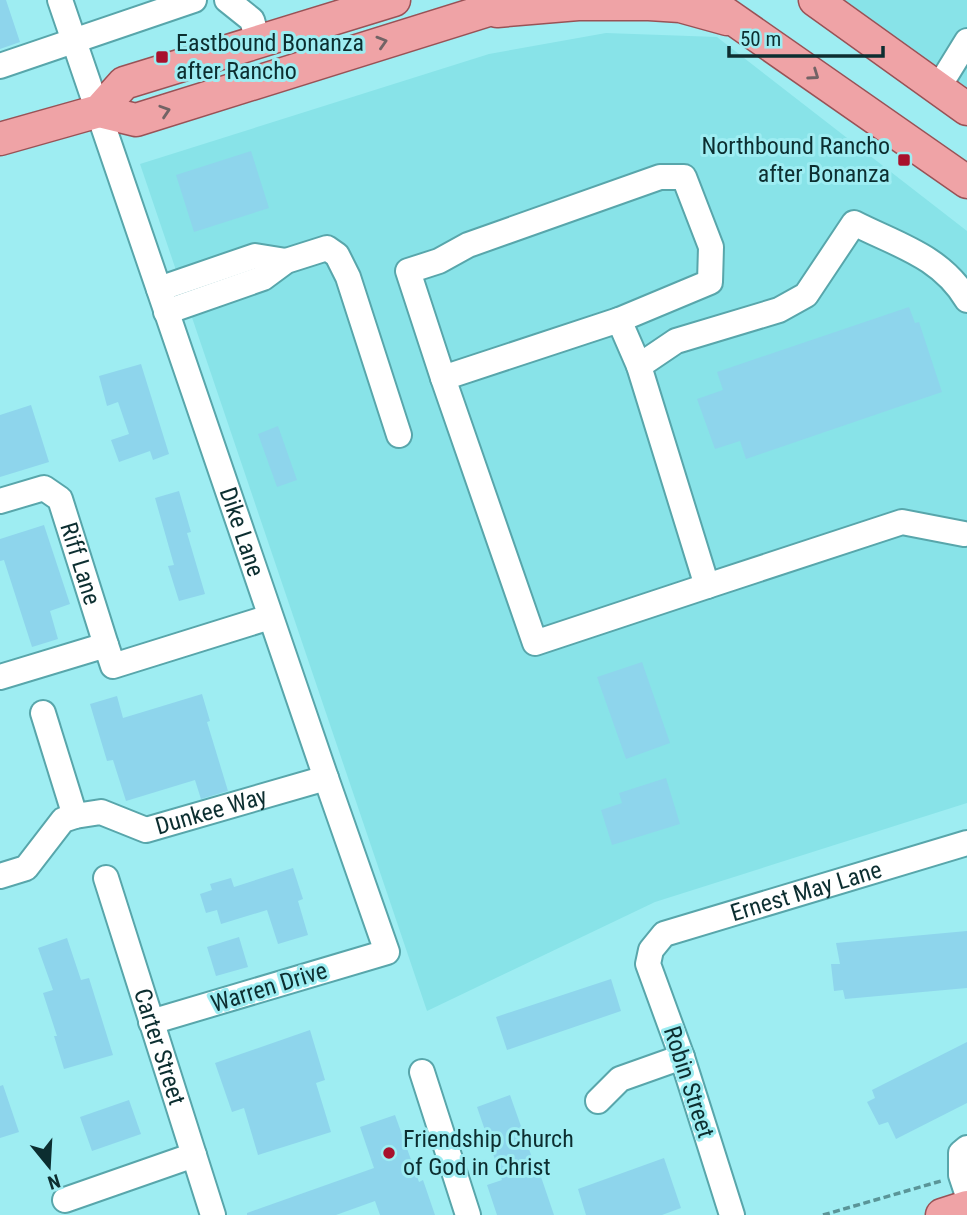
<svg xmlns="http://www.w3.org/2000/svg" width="967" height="1215" font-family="'Roboto Condensed',sans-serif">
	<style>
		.built { fill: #88e3e8 }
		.building { fill: #8ed5ec }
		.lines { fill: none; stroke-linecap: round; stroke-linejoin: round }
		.minor-casing { stroke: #58a6ab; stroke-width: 28 }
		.major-casing { stroke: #995256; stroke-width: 35 }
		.path { stroke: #5a9598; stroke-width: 3.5; stroke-dasharray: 7 3.5; stroke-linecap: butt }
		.minor { stroke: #fff; stroke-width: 24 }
		.major { stroke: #efa3a6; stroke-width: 32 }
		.oneway { stroke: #726365 }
		.poi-dot { fill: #a8102c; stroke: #9eedf2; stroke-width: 2.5 }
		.labels { text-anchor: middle; stroke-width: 6; stroke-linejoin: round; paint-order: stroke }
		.poi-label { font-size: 24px; fill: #0c2e30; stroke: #9eedf2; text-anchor: start }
		.street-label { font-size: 24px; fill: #0c2e30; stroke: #9eedf2 }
	</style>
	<rect width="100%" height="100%" fill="#9eedf2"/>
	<path class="built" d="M845,0h122v90z
		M606,33l111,4 250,194v572l-312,99 -228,109 -287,-847 349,-110z"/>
	<path class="building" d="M0,0h6l14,42 -20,7z
		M251,151l18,57 -75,24 -18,-57z
		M909,307l6,16 4,-1 23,70 -196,67 -6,-18 -25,8 -18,-50 26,-9 -6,-18z
		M141,364l28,90 -16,6 -3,-9 -31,11 -8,-22 18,-6 -11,-32 -11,4 -8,-30z
		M31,405l18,57 -49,15v-62z
		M278,426l19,54 -20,7 -19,-53z
		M179,491l12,41 -4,1 18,61 -26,7 -11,-35 6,-1 -19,-67z
		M44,525l26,79 -20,7 8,28 -26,8 -28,-87 -4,1v-22z
		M642,662l28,81 -44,16 -29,-82z
		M202,694l8,27 -3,1 21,69 -27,8 -6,-19 -69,21 -13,-41 -6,1 -17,-57 27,-8 6,22z
		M666,778l14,46 -68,21 -11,-35 21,-7 -3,-10z
		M293,868l10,31 -5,2 10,34 -30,9 -11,-34 -46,14 -4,-14 -11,3 -6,-19 12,-4 -2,-6 21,-6 3,9z
		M967,931v57l-122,11 -2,-9 -9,1 -3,-27h9l-4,-21z
		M239,937l9,30 -32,9 -9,-29z
		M67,938l14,42 8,-2 24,77 -49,14 -10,-33h3l-14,-43 10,-3 -15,-42z
		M611,979l10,32 -114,39 -11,-33z
		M310,1030l15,50 -9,3 15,49 -73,23 -14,-47 -12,4 -17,-49z
		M967,1042v61l-71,36 -8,-17 -9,3 -12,-23 8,-4 -3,-8z
		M3,1085l16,47 -19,6v-52z
		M510,1095l26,74 2,-1 16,47h-57l-10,-30 15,-5 -25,-73z
		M129,1100l12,34 -49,17 -12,-34z
		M395,1115l24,67 4,-2 12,35h-55l-5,-14 -39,14h-89v-2l127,-45 -14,-41z
		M664,1158l17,50 -19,7h-76l-8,-26z"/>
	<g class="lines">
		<g class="minor-casing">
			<g id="minor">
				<path id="s1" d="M60,0l266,778 61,174 -236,70"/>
				<path d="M227,0l25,20 6,21"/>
				<path d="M0,66l194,-66"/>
				<path d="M938,88l29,-47"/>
				<path d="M159,289l96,-33 31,5"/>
				<path d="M166,312l97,-34 23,-17 41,-13 10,7 11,22 51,158"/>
				<path d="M639,366l-20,-46 -176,58 92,265 172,-57"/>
				<path d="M443,378l-35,-107 31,-10 29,-16 192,-68h24l27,70 -1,35 -91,38"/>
				<path id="s2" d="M0,501l44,-13 16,11 46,146"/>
				<path d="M964,534l-62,-12 -195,64 -68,-220 37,-25 103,-31 27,-15 48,-72c43,22 87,33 113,77"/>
				<path d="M0,677l106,-32 7,21 157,-49"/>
				<path d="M43,713l32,103"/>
				<path id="s3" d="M0,876l26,-8 37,-48 12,-4 26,-4 45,18 180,-52"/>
				<path id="s4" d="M106,878l107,337"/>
				<path d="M422,1072l46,143"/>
				<path d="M598,1101l22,-22 62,-22"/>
				<path d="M967,1148l-6,5v22l6,18"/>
				<path d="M65,1200l129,-45"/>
				<path id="s5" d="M732,1215l-50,-158 -34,-93 3,-14 13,-16 303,-91"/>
			</g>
		</g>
		<g class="major-casing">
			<path id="major" d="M706,0l261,182
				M815,0l152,109
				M497,11l81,-7h71l31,2 47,13
				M99,111l25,-28 270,-83
				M0,139l99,-28 37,9 384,-120
				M942,1215l25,-8"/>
		</g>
		<path class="path" d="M823,1215l118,-34"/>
		<use href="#minor" class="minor"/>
		<use href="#major" class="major"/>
	</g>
	<defs><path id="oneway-chevron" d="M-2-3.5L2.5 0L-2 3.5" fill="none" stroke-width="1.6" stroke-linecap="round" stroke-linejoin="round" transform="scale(1.75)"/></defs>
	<g class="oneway">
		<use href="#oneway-chevron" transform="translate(382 42) rotate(-17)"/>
		<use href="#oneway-chevron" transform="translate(814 75) rotate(35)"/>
		<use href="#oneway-chevron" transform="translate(165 111) rotate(-18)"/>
	</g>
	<g class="poi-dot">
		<rect x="155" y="50" width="14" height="14" rx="3.5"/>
		<rect x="897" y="153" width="14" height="14" rx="3.5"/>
		<circle cx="389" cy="1153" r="7"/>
	</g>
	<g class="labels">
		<g class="poi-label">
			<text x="176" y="51">Eastbound Bonanza<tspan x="176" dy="28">after Rancho</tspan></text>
			<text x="890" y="154" text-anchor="end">Northbound Rancho<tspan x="890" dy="28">after Bonanza</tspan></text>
			<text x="403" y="1147">Friendship Church<tspan x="403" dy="28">of God in Christ</tspan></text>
		</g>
		<g class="street-label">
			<text dy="8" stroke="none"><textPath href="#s1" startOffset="562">Dike Lane</textPath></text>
			<text dy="8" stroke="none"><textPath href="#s2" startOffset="133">Riff Lane</textPath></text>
			<text dy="8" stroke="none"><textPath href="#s3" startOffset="243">Dunkee Way</textPath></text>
			<text dy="8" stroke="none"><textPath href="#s5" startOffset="448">Ernest May Lane</textPath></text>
			<text transform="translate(269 987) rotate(-17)" y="8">Warren Drive</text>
			<text dy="8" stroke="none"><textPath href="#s4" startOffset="177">Carter Street</textPath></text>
			<text transform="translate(689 1082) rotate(72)" y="8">Robin Street</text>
		</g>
	</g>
	<g transform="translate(49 1166) rotate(162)" stroke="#9eedf2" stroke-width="5" paint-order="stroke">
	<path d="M0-5L12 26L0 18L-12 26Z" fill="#0c2e30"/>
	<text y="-10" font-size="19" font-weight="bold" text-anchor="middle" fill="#0c2e30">N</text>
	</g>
	<path d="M729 46v10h154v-10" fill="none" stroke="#0c2e30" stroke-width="3.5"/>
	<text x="740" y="46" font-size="21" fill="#0c2e30" stroke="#9eedf2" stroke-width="5" paint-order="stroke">50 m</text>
</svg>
